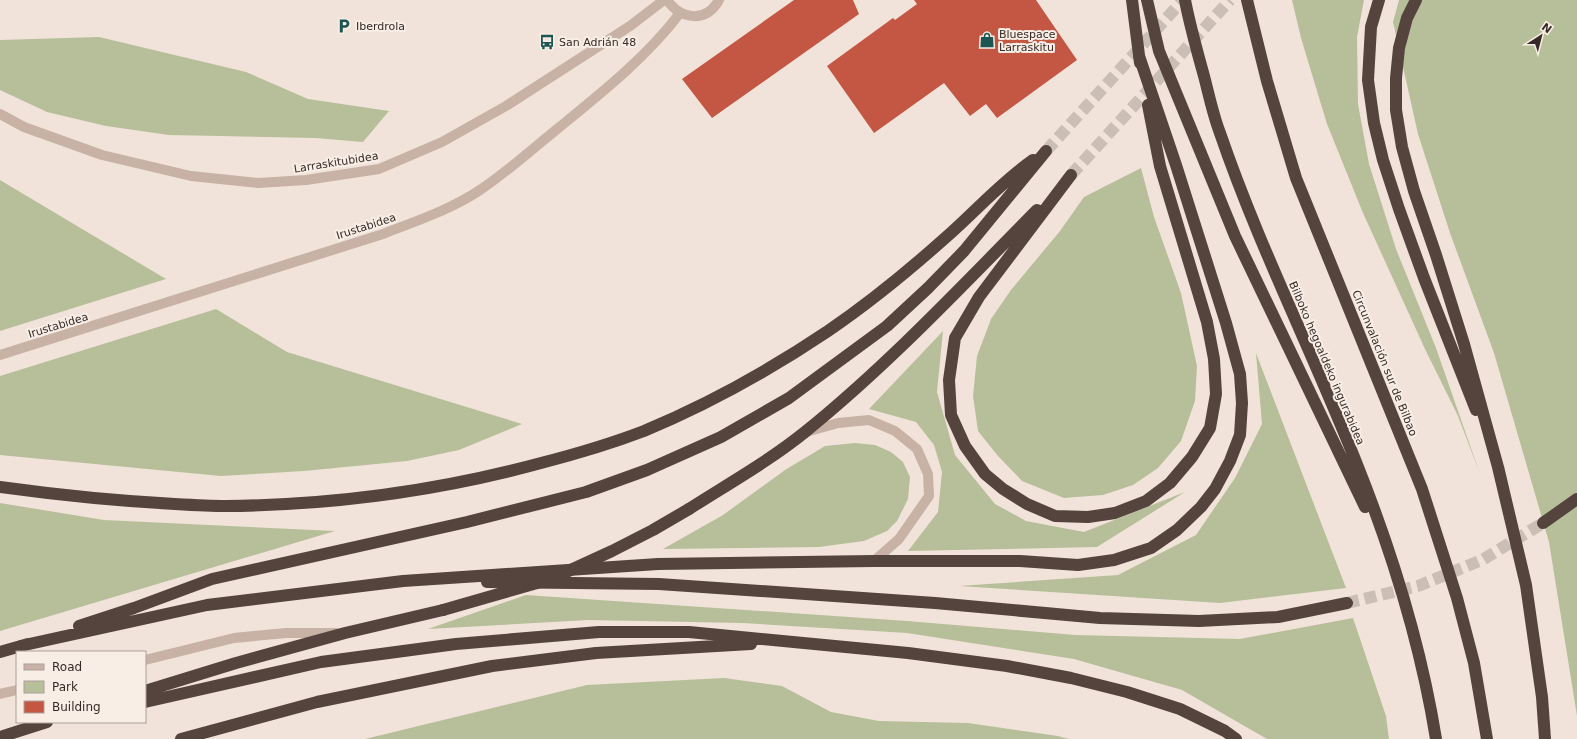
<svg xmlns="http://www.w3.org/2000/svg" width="1577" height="739" font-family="'DejaVu Sans',sans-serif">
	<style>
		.green { fill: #b7bf9a }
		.building { fill: #c45644 }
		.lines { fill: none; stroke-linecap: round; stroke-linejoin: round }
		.motorway-tunnel { stroke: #cbbeb5; stroke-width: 12; stroke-dasharray: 12 6; stroke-linecap: butt }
		.service { stroke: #c8b2a6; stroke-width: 10 }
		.minor { stroke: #c8b2a6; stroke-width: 10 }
		.tertiary { stroke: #c8b2a6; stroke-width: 10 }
		.motorway { stroke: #55433e; stroke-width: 12 }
		.motorway-bridge { stroke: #55433e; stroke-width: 12 }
		.labels { text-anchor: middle; stroke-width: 4; stroke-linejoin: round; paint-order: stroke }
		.poi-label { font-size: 11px; fill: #352a27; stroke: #f9eee5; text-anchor: start }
		.street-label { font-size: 11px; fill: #352a27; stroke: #f9eee5 }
	</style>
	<rect width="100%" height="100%" fill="#f1e3d9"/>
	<path class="green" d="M1292,0h72l-7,37 1,67 11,60 27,85 40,99 44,126 -22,-58 -33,-67 -62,-136 -36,-89 -26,-86z
		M1399,0h178v716l-28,-174 -55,-189 -44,-120 -32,-99 -25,-112z
		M99,37l147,35 62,27 81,12 -26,31 -48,-4 -146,-3 -63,-9 -59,-14 -47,-22v-50z
		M1141,168l13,49 27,76 16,73 -2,35 -14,40 -23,27 -25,17 -30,10 -39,3 -42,-17 -24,-25 -20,-25 -5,-35 4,-40 14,-37 20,-29 49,-59 24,-34z
		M0,180l166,99 -166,52z
		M216,309l71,43 235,72 -63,26 -52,11 -103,10 -83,5 -221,-21v-79z
		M943,331l-6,61 18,63 40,49 31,17 58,11 101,-40 -88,55 -189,4 30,-39 4,-40 -8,-27 -18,-23 -47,-13z
		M1256,353l90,235 -126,15 -261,-17 159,-11 78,-40 39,-57 27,-54z
		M855,443l20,2 16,7 12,10 7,15 -2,22 -11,22 -10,10 -23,10 -45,6 -156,2 60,-34 62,-45 40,-24z
		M0,503l104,17 231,11 -335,100z
		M526,595l381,26 168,14 165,4 113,-21 33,98 3,23h-122l-85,-49 -108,-31 -167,-26 -164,-10 -155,-3 -160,9z
		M724,678l58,8 49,26 48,9 89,2 90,13 11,3h-704l222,-54z"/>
	<path class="building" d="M794,0h59l6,14 -147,104 -30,-39z
		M914,0h122l41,60 -80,58 -11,-14 -16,12 -26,-33 -70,50 -47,-67 66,-48 2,2 22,-16z"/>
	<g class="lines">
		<path class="motorway-tunnel" d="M1046,151l137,-151
			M1071,175l159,-175
			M1347,603l71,-17 64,-26 61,-37"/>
		<path class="service" d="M806,432l32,-9 31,-3 26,11 22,18 11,25 1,22 -30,43 -25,22
			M145,660l89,-22 52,-5h50
			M0,694l17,-4"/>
		<path class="minor" d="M0,355l383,-121c33,-13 67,-24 97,-44 27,-18 51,-40 76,-60 44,-36 90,-72 124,-117"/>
		<path class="tertiary" d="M667,0c14,20 39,23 52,0
			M0,114l24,13 78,28 89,21 67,7 48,-3 73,-11 63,-27 64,-36 124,-80 34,-26"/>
		<path class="motorway" d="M1132,0l8,63
			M1147,0l12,51 76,185 130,271
			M1185,0c5,26 12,51 19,76 5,19 9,39 16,57 39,114 94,222 138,334 35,88 63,179 78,272
			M1247,0l20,81 29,97 126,311 35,109 17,65 13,76
			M1379,0l-8,27 -3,53 6,43 9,37 16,49 25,69 52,132
			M1416,0l-9,18 -8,30 -3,30v32l6,37 12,44 22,64 28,89 34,123 28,118 16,112 3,42
			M1071,175l-92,122 -24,41 -6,42 2,35 14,31 20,28 18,15 24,15 28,12 33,1 27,-4 31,-12 24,-18 22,-26 18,-29 6,-34 -2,-35 -7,-37 -47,-156 -12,-61
			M0,487c58,8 117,14 175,17 17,1 34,2 51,2 106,-1 212,-15 315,-43 35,-9 69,-19 103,-32 65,-27 126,-61 184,-100 41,-28 79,-59 116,-92 30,-26 56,-56 89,-79
			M689,509c39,-25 80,-48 116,-77 83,-67 157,-146 232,-222
			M1543,523l34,-24
			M487,582l172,2 276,19 165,15 99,3 79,-4 69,-14
			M79,626l55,-18 78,-29 255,-57 119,-30 61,-22 74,-33 68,-39 98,-72 41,-38 36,-37 82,-100
			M20,646l187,-41 196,-24 255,-17 216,-3h146l58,4 36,-5 37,-12 26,-18 24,-23 14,-18 15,-28 10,-26 2,-32 -2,-29 -14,-51 -50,-158 -37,-109
			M0,652l28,-8
			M145,691l91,-28 109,-30 98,-23
			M145,702l176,-40 135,-18 143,-12h90l219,21 99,13 64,12 56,14 53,17 45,22 11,8
			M0,737l47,-15
			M181,739l136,-37 175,-36 104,-13 155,-9"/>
		<path class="motorway-bridge" d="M443,610l108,-31 61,-28 41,-21 36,-21"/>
	</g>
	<defs>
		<g id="parking-bare" transform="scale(1.2)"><path d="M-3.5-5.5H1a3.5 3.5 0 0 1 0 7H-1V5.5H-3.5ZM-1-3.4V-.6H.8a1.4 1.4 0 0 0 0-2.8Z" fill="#1d5553" stroke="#f9eee5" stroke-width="2.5" paint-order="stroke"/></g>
		<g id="shop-bare" transform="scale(1.2)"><path d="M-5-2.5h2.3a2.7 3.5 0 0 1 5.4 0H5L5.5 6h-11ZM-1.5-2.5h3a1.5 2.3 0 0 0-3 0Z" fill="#1d5553" stroke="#f9eee5" stroke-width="2.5" paint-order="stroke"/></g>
		<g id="bus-bare" transform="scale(1.2)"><path d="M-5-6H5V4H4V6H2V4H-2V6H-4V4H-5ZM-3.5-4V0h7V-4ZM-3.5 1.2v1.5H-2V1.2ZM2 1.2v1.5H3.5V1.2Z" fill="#1d5553" stroke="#f9eee5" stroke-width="2.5" paint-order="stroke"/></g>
	</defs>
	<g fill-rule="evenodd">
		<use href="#parking-bare" x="344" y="26"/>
		<use href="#shop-bare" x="987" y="40"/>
		<use href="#bus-bare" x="547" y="42"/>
	</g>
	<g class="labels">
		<g class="poi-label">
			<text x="356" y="30">Iberdrola</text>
			<text x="999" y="38">Bluespace<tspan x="999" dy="13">Larraskitu</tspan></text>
			<text x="559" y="46">San Adrián 48</text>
		</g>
		<g class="street-label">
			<text transform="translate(336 162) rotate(-9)" y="4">Larraskitubidea</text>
			<text transform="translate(366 226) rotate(-18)" y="4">Irustabidea</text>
			<text transform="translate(58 325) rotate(-17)" y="4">Irustabidea</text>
			<text transform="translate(1327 363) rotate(67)" y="4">Bilboko hegoaldeko ingurabidea</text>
			<text transform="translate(1385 363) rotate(68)" y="4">Circunvalación sur de Bilbao</text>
		</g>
	</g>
	<rect x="16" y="651" width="130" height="72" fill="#f9eee5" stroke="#aba099"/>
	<rect x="24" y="664" width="20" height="6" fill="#c8b2a6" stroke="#aba099"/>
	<text x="52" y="671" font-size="12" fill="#352a27">Road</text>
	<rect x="24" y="681" width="20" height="12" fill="#b7bf9a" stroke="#aba099"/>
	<text x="52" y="691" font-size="12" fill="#352a27">Park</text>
	<rect x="24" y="701" width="20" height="12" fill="#c45644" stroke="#aba099"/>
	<text x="52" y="711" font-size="12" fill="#352a27">Building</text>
	<g transform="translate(1541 36) rotate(36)" stroke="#f9eee5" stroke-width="3" paint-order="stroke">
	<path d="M0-3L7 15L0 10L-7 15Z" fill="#352a27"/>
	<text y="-6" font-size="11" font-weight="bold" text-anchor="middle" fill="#352a27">N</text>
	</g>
</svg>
